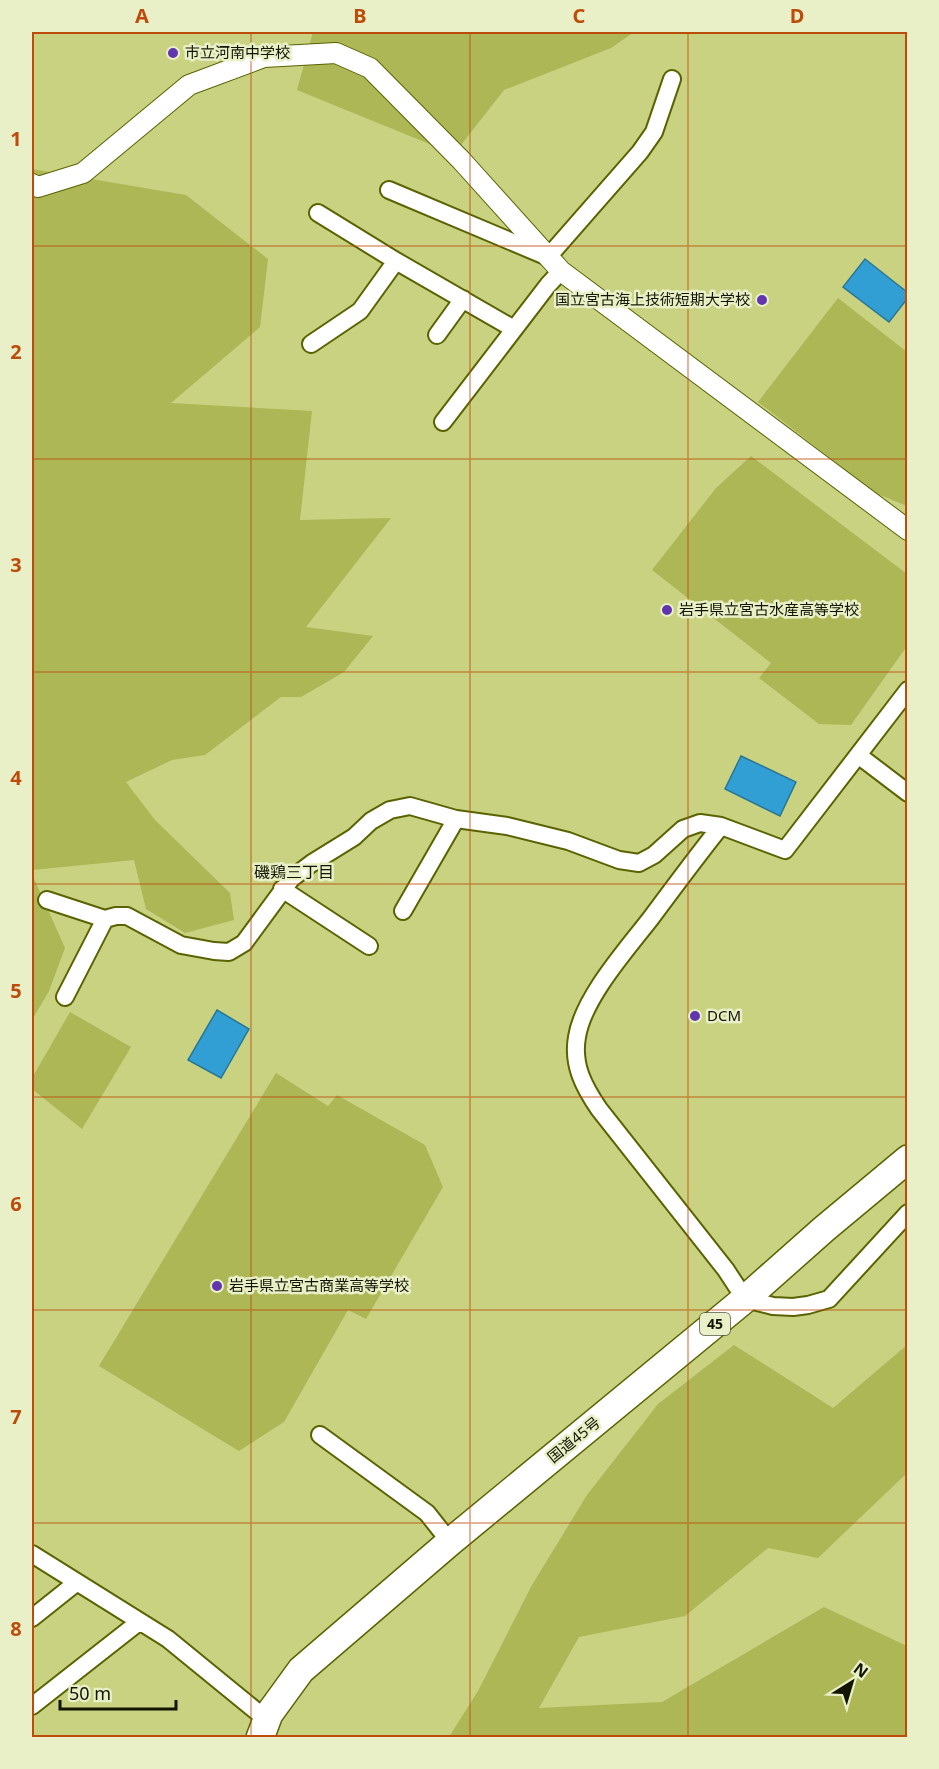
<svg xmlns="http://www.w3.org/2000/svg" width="939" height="1769" font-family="'Noto Sans','Noto Sans JP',sans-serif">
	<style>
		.green { fill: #adb756 }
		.water { fill: #329fd4; stroke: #297694; stroke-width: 1.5 }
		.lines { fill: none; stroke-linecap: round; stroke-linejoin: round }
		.minor-casing { stroke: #5b6200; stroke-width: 20 }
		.tertiary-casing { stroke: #5b6200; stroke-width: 22 }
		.trunk-casing { stroke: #5b6200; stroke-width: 30 }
		.minor { stroke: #fff; stroke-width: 16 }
		.tertiary { stroke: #fff; stroke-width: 20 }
		.trunk { stroke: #fff; stroke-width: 27 }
		.grid { fill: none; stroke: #bd4b0a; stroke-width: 1.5; stroke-opacity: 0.55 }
		.poi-dot { fill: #6035ad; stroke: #e9efc7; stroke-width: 2 }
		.labels { text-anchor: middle; stroke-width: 5; stroke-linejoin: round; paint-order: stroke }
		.shield { fill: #e9efc7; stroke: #53563c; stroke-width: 1.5 }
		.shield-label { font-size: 14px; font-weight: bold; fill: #131500 }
		.poi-label { font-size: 15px; fill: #131500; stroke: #e9efc7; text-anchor: start }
		.street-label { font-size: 15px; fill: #131500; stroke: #e9efc7 }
		.neighbourhood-label { font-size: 16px; fill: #131500; stroke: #e9efc7 }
		.neatline { fill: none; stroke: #bd4b0a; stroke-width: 2 }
		.grid-label { font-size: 20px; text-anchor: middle; font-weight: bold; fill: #bd4b0a }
	</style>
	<rect width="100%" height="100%" fill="#c8d280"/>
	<path class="green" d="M313,32h321l-23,16 -107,42 -50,64 -157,-64z
		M32,169l154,26 82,64 -8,68 -89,76 141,8 -12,109 91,-2 -85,109 67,9 -29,36 -43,25h-20l-76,58 -33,5 -46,22 29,38 75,73 4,27 -49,13 -39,-24 -12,-49 -102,10z
		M838,298l69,54v154l-32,-13 -117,-91z
		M751,456l156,118v72l-56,79 -32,-1 -60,-46 12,-15 -119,-93 64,-82z
		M32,874l33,74 -16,43 -17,29z
		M70,1012l61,35 -49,82 -50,-40v-11z
		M276,1073l52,33 9,-11 88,50 18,42 -77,132 -18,-9 -64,112 -45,29 -140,-85z
		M734,1345l99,63 74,-63v128l-89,85 -50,-10 -83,68 -106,21 -40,71 123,-6 162,-95 83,39v91h-458l29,-46 54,-106 55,-90 71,-91z"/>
	<path class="water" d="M865,259l42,33v7l-18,23 -46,-35z
		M741,756l55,26 -16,34 -55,-27z
		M217,1010l32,19 -28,49 -33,-18z"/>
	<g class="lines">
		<g class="minor-casing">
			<path id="minor" d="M389,190l159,67 92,-105 14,-20 18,-53
				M318,213l78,48 118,68
				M437,335l26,-36
				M311,344l49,-33 36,-50
				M443,422l105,-137 13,-14
				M908,690l-123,160 -64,-24c-24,30 -47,61 -70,92 -24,31 -68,80 -74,119 -5,28 7,50 22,72l127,161 19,29 28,7 20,1 15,-2 21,-6 79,-86
				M858,755l50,38
				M282,889l87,57
				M47,900l58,19 11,-3h11l54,29 33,6 15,1 15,-9 47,-64 21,-16 42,-26 17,-16 19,-11 20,-4 46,13 51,7 61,15 51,19 20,3 15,-8 29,-26 17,-6 21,3
				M403,911l53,-92
				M65,997l40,-78
				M320,1435l107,78 23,29
				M32,1554l136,85 98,80
				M32,1618l44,-35
				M32,1706l107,-84"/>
		</g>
		<g class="tertiary-casing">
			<path id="tertiary" d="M32,184l6,3 45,-14 106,-88 75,-28 72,-4 34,15 91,92 100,111 347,259"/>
		</g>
		<g class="trunk-casing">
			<path id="trunk" d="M260,1738l9,-24 32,-44 149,-128 295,-243 79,-70 84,-70"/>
		</g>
		<use href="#minor" class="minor"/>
		<use href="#tertiary" class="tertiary"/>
		<use href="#trunk" class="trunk"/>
	</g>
	<path class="grid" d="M251,32v1706M470,32v1706M688,32v1706M32,246h876M32,459h876M32,672h876M32,884h876M32,1097h876M32,1310h876M32,1523h876"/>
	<g class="poi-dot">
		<circle cx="173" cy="53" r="6"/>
		<circle cx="762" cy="300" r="6"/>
		<circle cx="667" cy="610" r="6"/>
		<circle cx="695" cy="1016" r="6"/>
		<circle cx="217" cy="1286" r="6"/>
	</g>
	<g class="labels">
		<rect class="shield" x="700" y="1313" width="30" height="22" rx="4.5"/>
		<g class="shield-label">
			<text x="715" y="1329">45</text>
		</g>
		<g class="poi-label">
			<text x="185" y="58">市立河南中学校</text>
			<text x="750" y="305" text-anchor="end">国立宮古海上技術短期大学校</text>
			<text x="679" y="615">岩手県立宮古水産高等学校</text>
			<text x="707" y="1021">DCM</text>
			<text x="229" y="1291">岩手県立宮古商業高等学校</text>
		</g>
		<g class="street-label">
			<text transform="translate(574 1440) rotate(-39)" y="5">国道45号</text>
		</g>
		<g class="neighbourhood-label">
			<text x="294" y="878">磯鶏三丁目</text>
		</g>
	</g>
	<rect width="939" height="1769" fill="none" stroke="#e9efc7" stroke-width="66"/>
	<g transform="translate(852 1682) rotate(37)" stroke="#e9efc7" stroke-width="4.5" paint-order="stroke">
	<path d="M0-4.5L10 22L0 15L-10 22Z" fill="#131500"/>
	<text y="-9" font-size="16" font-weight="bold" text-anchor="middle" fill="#131500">N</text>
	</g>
	<path d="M60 1700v9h116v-9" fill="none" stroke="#131500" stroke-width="3"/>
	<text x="69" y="1700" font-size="18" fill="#131500" stroke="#e9efc7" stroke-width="4.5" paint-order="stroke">50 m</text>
	<rect x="33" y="33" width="873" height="1703" class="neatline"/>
	<g class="grid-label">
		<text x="142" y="23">A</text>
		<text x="360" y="23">B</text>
		<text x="579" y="23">C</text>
		<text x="797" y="23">D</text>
		<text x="16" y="146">1</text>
		<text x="16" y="359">2</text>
		<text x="16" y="572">3</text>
		<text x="16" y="785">4</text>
		<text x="16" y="998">5</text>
		<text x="16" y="1211">6</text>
		<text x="16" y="1424">7</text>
		<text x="16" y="1636">8</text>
	</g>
</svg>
